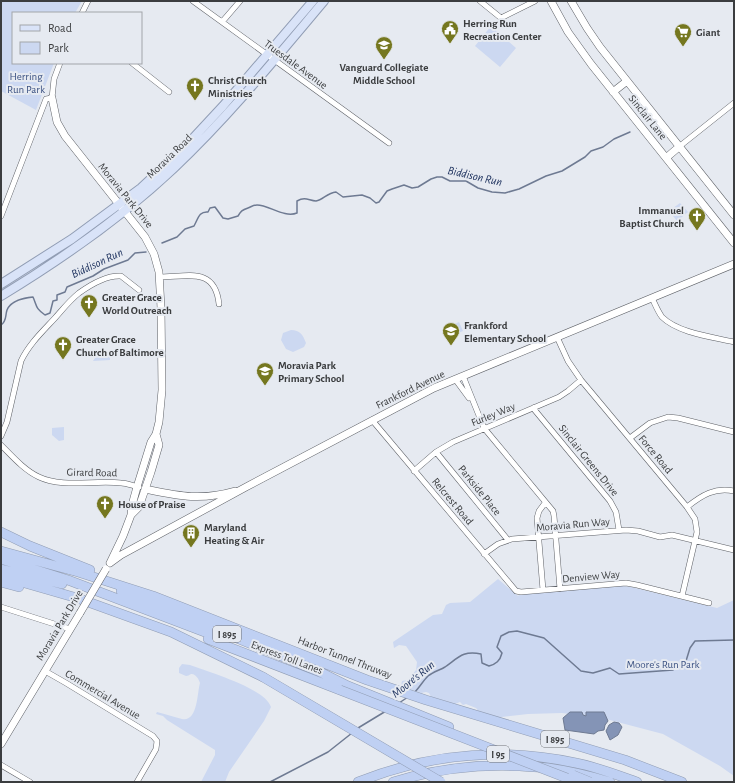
<svg xmlns="http://www.w3.org/2000/svg" width="735" height="783" font-family="'Alegreya Sans',sans-serif">
	<style>
		.green { fill: #ccd8f1 }
		.water { fill: #8494b6; stroke: #6e7a92 }
		.lines { fill: none; stroke-linecap: round; stroke-linejoin: round }
		.stream { stroke: #6e7a92; stroke-width: 1.5 }
		.street-casing { stroke: #5e6167; stroke-width: 6 }
		.secondary-casing { stroke: #5e6167; stroke-width: 8 }
		.primary-casing { stroke: #919db4; stroke-width: 10 }
		.highway-casing { stroke: #919db4; stroke-width: 10 }
		.street { stroke: #fff; stroke-width: 5 }
		.secondary { stroke: #fff; stroke-width: 7 }
		.primary { stroke: #d9e3f8; stroke-width: 8 }
		.highway { stroke: #bfd0f3; stroke-width: 9 }
		.secondary-bridge-casing { stroke: #5e6167; stroke-width: 8; stroke-linecap: butt }
		.highway-bridge-casing { stroke: #919db4; stroke-width: 10; stroke-linecap: butt }
		.secondary-bridge { stroke: #fff; stroke-width: 7 }
		.highway-bridge { stroke: #bfd0f3; stroke-width: 9 }
		.labels { text-anchor: middle; stroke-width: 4; stroke-linejoin: round; paint-order: stroke }
		.shield { fill: #e6eaf1; stroke: #6e7174; stroke-width: 1 }
		.shield-label { font-size: 10px; font-weight: bold; fill: #3b3d3f }
		.poi-label { font-size: 11px; font-weight: bold; fill: #3b3d3f; stroke: #e6eaf1; text-anchor: start }
		.street-label { font-size: 11px; fill: #3b3d3f; stroke: #e6eaf1 }
		.park-label { font-size: 11px; fill: #3d5383; stroke: #e6eaf1 }
		.water-label { font-size: 12px; font-style: italic; fill: #203460; stroke: #e6eaf1 }
	</style>
	<rect width="100%" height="100%" fill="#e6eaf1"/>
	<path class="green" d="M1,1h81l-7,12h-62v50h41l-18,47 -35,-19z
		M491,26l25,22 -16,19 -25,-21z
		M680,203l8,9 -11,9 -8,-10z
		M459,322l4,9 -12,5 -3,-9z
		M291,330c9,0 12,5 15,13l-2,4 -11,5 -7,-3 -5,-9 2,-7z
		M99,352h11v8l-17,1z
		M64,427v13l-5,1 -7,-6v-7z
		M498,579l20,17 3,-2 101,-8 9,1 86,21 17,-8v176l-14,-10 -57,-32 -57,-15 -44,-6 -34,1 -43,5 -9,-11 -10,-4 -3,1 -3,-3 -5,2 -24,-7 -2,-4 -3,-1 -5,1 -20,-7 1,-5 6,-1 8,-10 1,-8 -11,-16 -7,-1 -5,3 -1,-6 40,-27 9,-1 4,-9 4,-2 20,-1z
		M182,664l8,1c18,7 75,23 81,42l-7,14 -35,51 -4,10h-24l14,-27v-5l-48,-30 -4,-4 -7,-2 1,-2c9,2 16,5 25,7 16,3 15,-26 18,-36 -1,-4 -5,-10 -9,-9 -2,1 -3,2 -5,2l-7,-3v-5z"/>
	<path class="water" d="M570,712h12l1,3 3,1v-4h18l4,9 -3,4 -1,5 -6,1 -4,3 -29,-4 -2,-12z
		M614,722l5,1 3,4 -4,8 -8,5 -4,-9 3,-6z"/>
	<g class="lines">
		<path class="stream" d="M162,243l15,-6 8,-8 9,-3c4,-7 5,-15 14,-14l2,-4 5,-1 8,11 5,1 10,-3c3,-5 4,-6 10,-8 3,-1 5,-3 9,-3 12,0 27,13 40,8v-12c9,-5 12,0 19,0 7,-1 11,-8 20,-9l7,5 19,-2 8,3 6,5 3,-1 8,-11 5,-2 12,-4 8,3 6,-1 13,-8 6,-2h5l8,4h16l12,7 14,4 13,1 14,-4 27,-13 16,-5 23,-14 6,-6 12,-4 11,-8 16,-7
			M1,325c6,-4 4,-9 6,-15 4,-10 17,-12 26,-13 4,9 2,11 12,18l5,-2 3,-12 4,-1v-5l8,-3 2,-5 26,-11 11,-7 24,-9 7,-7 11,-1
			M414,693c5,-5 9,-12 14,-17 5,-4 12,-6 17,-9 13,-9 18,-17 36,-13l1,9 7,3c7,-2 11,-5 13,-13l-5,-6 4,-11 8,-4 8,-1 27,7 37,33 12,2 17,-5 9,6 54,-4 13,-9 4,-13 5,-7 39,-1
			M399,703l9,-6
			M358,728l28,-17
			M270,782l58,-30 24,-19"/>
		<g class="street-casing">
			<path id="street" d="M193,1l196,142
				M480,1l21,17 34,-17
				M82,13l6,-12
				M222,22l18,-21
				M132,63l37,29
				M680,146l54,-43
				M1,216l45,-117 6,-1 2,-19 6,-16
				M159,277c28,0 56,-11 60,27
				M652,298c3,6 6,14 10,19 16,16 51,20 72,25
				M557,337l11,24 13,19 106,127 8,12 2,13 -15,64
				M463,376l21,52 69,83 1,5 6,73
				M455,379l14,19
				M533,408l77,93 6,11 3,18
				M372,420l144,171 5,1 105,-9 11,2 72,18
				M1,436l6,-14 14,-61c8,-17 22,-30 34,-43 8,-9 15,-18 24,-25 11,-8 28,-18 42,-17l18,14
				M630,438l20,-15 18,-6 10,1 56,14
				M1,445c11,11 23,25 38,32 23,11 56,3 82,6 6,0 12,3 18,4
				M436,452l72,88
				M414,471l22,-19 17,-10 106,-45 9,-6 13,-11
				M687,507c15,-12 28,-20 47,-16
				M484,554l14,-10 14,-5 114,-9 12,1 22,6 12,-2 62,15
				M543,590l-6,-72 2,-7 6,-8
				M1,607l69,22
				M45,671l21,12 87,53 4,5 -1,8 -19,33
				M1,765l29,17"/>
		</g>
		<g class="secondary-casing">
			<path id="secondary" d="M551,1l17,31 23,32 143,179
				M571,1l16,27 13,19 134,168
				M613,92l14,-11
				M52,98l5,24 8,14 80,101 9,17 5,18 2,36 1,82 -3,32 -3,12 -5,8 -14,45 -5,18 -1,10 -8,21 -13,27
				M666,158l14,-12
				M145,489c34,7 55,12 90,2
				M131,515l8,-8 12,-35 8,-27 -3,-11
				M110,563l11,-8 125,-68 188,-99 300,-124
				M1,744l79,-131"/>
		</g>
		<g class="primary-casing">
			<path id="primary" d="M1,284l71,-45 69,-51 43,-40 39,-42 90,-105
				M1,296c61,-37 121,-79 173,-128 54,-51 102,-110 150,-167"/>
		</g>
		<g class="highway-casing">
			<path id="highway" d="M1,532l29,14 60,24
				M1,551l77,21 75,24 214,84 59,20 199,60 57,22
				M1,559l67,21 150,57
				M1,569l61,15
				M1,576l76,22 94,34 92,45
				M1,582l18,5
				M121,591l197,80 30,15 101,41
				M208,639l132,51
				M358,782c70,-28 144,-35 218,-19 21,4 41,12 61,19
				M393,782c42,-13 84,-18 127,-16 9,1 19,1 28,2 21,3 42,8 62,14"/>
		</g>
		<use href="#street" class="street"/>
		<use href="#secondary" class="secondary"/>
		<use href="#primary" class="primary"/>
		<use href="#highway" class="highway"/>
		<g class="secondary-bridge-casing">
			<path id="secondary-bridge" d="M80,613l26,-44"/>
		</g>
		<g class="highway-bridge-casing">
			<path id="highway-bridge" d="M263,677l178,105
				M340,690l237,92
				M573,775l17,7"/>
		</g>
		<use href="#secondary-bridge" class="secondary-bridge"/>
		<use href="#highway-bridge" class="highway-bridge"/>
	</g>
	<defs>
		<g id="civic-pin" transform="scale(0.9)"><path d="M0 17L-7.5 6A9.5 9.5 0 1 1 7.5 6Z" fill="#75771f" stroke="#e6eaf1"/><path d="M-.6-6.5H3V-4.5H.6V-3L4-1V1h2V6H-6V1h2V-1L-.6-3ZM-1.2 2.5V6h2.4V2.5Z" fill="#fff"/></g>
		<g id="supermarket-pin" transform="scale(0.9)"><path d="M0 17L-7.5 6A9.5 9.5 0 1 1 7.5 6Z" fill="#75771f" stroke="#e6eaf1"/><path d="M-6-5.5h2.5l.6 2H6L4.5 2H-2.5L-4.4-4H-6ZM-1.5 3.2a1.3 1.3 0 1 0 .1 0ZM3 3.2a1.3 1.3 0 1 0 .1 0Z" fill="#fff"/></g>
		<g id="school-pin" transform="scale(0.9)"><path d="M0 17L-7.5 6A9.5 9.5 0 1 1 7.5 6Z" fill="#75771f" stroke="#e6eaf1"/><path d="M0-5L7-2L0 1L-7-2ZM-4 1L0 2.5L4 1V4Q0 6-4 4Z" fill="#fff"/></g>
		<g id="church-pin" transform="scale(0.9)"><path d="M0 17L-7.5 6A9.5 9.5 0 1 1 7.5 6Z" fill="#75771f" stroke="#e6eaf1"/><path d="M-1.2-6h2.4v3.5h3.3v2.4h-3.3V6h-2.4V-.1h-3.3v-2.4h3.3Z" fill="#fff"/></g>
		<g id="building-pin" transform="scale(0.9)"><path d="M0 17L-7.5 6A9.5 9.5 0 1 1 7.5 6Z" fill="#75771f" stroke="#e6eaf1"/><path d="M-4-6H4V6H1V3H-1V6H-4ZM-2.5-4.3h1.7v1.8h-1.7ZM.8-4.3h1.7v1.8H.8ZM-2.5-1h1.7V.8h-1.7ZM.8-1h1.7V.8H.8Z" fill="#fff"/></g>
	</defs>
	<g fill-rule="evenodd">
		<use href="#civic-pin" x="450" y="29"/>
		<use href="#supermarket-pin" x="683" y="32"/>
		<use href="#school-pin" x="384" y="45"/>
		<use href="#church-pin" x="195" y="86"/>
		<use href="#church-pin" x="697" y="216"/>
		<use href="#church-pin" x="89" y="303"/>
		<use href="#school-pin" x="451" y="331"/>
		<use href="#church-pin" x="63" y="345"/>
		<use href="#school-pin" x="265" y="371"/>
		<use href="#church-pin" x="105" y="504"/>
		<use href="#building-pin" x="191" y="533"/>
	</g>
	<g class="labels">
		<g class="shield">
			<rect x="213" y="626" width="28" height="16" rx="3"/>
			<rect x="541" y="731" width="28" height="16" rx="3"/>
			<rect x="487" y="746" width="22" height="16" rx="3"/>
		</g>
		<g class="shield-label">
			<text x="227" y="638">I 895</text>
			<text x="555" y="743">I 895</text>
			<text x="498" y="758">I 95</text>
		</g>
		<g class="poi-label">
			<text x="463" y="27">Herring Run<tspan x="463" dy="13">Recreation Center</tspan></text>
			<text x="696" y="36">Giant</text>
			<text x="384" y="71" text-anchor="middle">Vanguard Collegiate<tspan x="384" dy="13">Middle School</tspan></text>
			<text x="208" y="84">Christ Church<tspan x="208" dy="13">Ministries</tspan></text>
			<text x="684" y="214" text-anchor="end">Immanuel<tspan x="684" dy="13">Baptist Church</tspan></text>
			<text x="102" y="301">Greater Grace<tspan x="102" dy="13">World Outreach</tspan></text>
			<text x="464" y="329">Frankford<tspan x="464" dy="13">Elementary School</tspan></text>
			<text x="76" y="343">Greater Grace<tspan x="76" dy="13">Church of Baltimore</tspan></text>
			<text x="278" y="369">Moravia Park<tspan x="278" dy="13">Primary School</tspan></text>
			<text x="118" y="508">House of Praise</text>
			<text x="204" y="531">Maryland<tspan x="204" dy="13">Heating &amp; Air</tspan></text>
		</g>
		<g class="street-label">
			<text transform="translate(296 64) rotate(36)" y="4">Truesdale Avenue</text>
			<text transform="translate(648 117) rotate(51)" y="4">Sinclair Lane</text>
			<text transform="translate(169 156) rotate(-44)" y="4">Moravia Road</text>
			<text transform="translate(126 195) rotate(51)" y="4">Moravia Park Drive</text>
			<text transform="translate(410 389) rotate(-26)" y="4">Frankford Avenue</text>
			<text transform="translate(493 414) rotate(-22)" y="4">Furley Way</text>
			<text transform="translate(656 454) rotate(50)" y="4">Force Road</text>
			<text transform="translate(589 460) rotate(51)" y="4">Sinclair Greens Drive</text>
			<text transform="translate(92 472) rotate(1)" y="4">Girard Road</text>
			<text transform="translate(480 490) rotate(51)" y="4">Parkside Place</text>
			<text transform="translate(453 501) rotate(50)" y="4">Relcrest Road</text>
			<text transform="translate(573 524) rotate(-5)" y="4">Moravia Run Way</text>
			<text transform="translate(591 576) rotate(-5)" y="4">Denview Way</text>
			<text transform="translate(59 625) rotate(-59)" y="4">Moravia Park Drive</text>
			<text transform="translate(287 657) rotate(21)" y="4">Express Toll Lanes</text>
			<text transform="translate(345 657) rotate(21)" y="4">Harbor Tunnel Thruway</text>
			<text transform="translate(103 694) rotate(31)" y="4">Commercial Avenue</text>
		</g>
		<g class="park-label">
			<text x="26" y="80">Herring<tspan x="26" dy="13">Run Park</tspan></text>
			<text x="663" y="668">Moore's Run Park</text>
		</g>
		<g class="water-label">
			<text transform="translate(475 176) rotate(13)" y="4">Biddison Run</text>
			<text transform="translate(97 263) rotate(-25)" y="4">Biddison Run</text>
			<text transform="translate(413 679) rotate(-39)" y="4">Moore's Run</text>
		</g>
	</g>
	<rect width="735" height="783" fill="none" stroke="#3b3d3f" stroke-width="4"/>
	<rect x="12" y="12" width="130" height="52" fill="#e6eaf1" stroke="#a2a5aa"/>
	<rect x="20" y="25" width="20" height="6" fill="#d9e3f8" stroke="#a2a5aa"/>
	<text x="48" y="32" font-size="12" fill="#3b3d3f">Road</text>
	<rect x="20" y="42" width="20" height="12" fill="#ccd8f1" stroke="#a2a5aa"/>
	<text x="48" y="52" font-size="12" fill="#3b3d3f">Park</text>
</svg>
